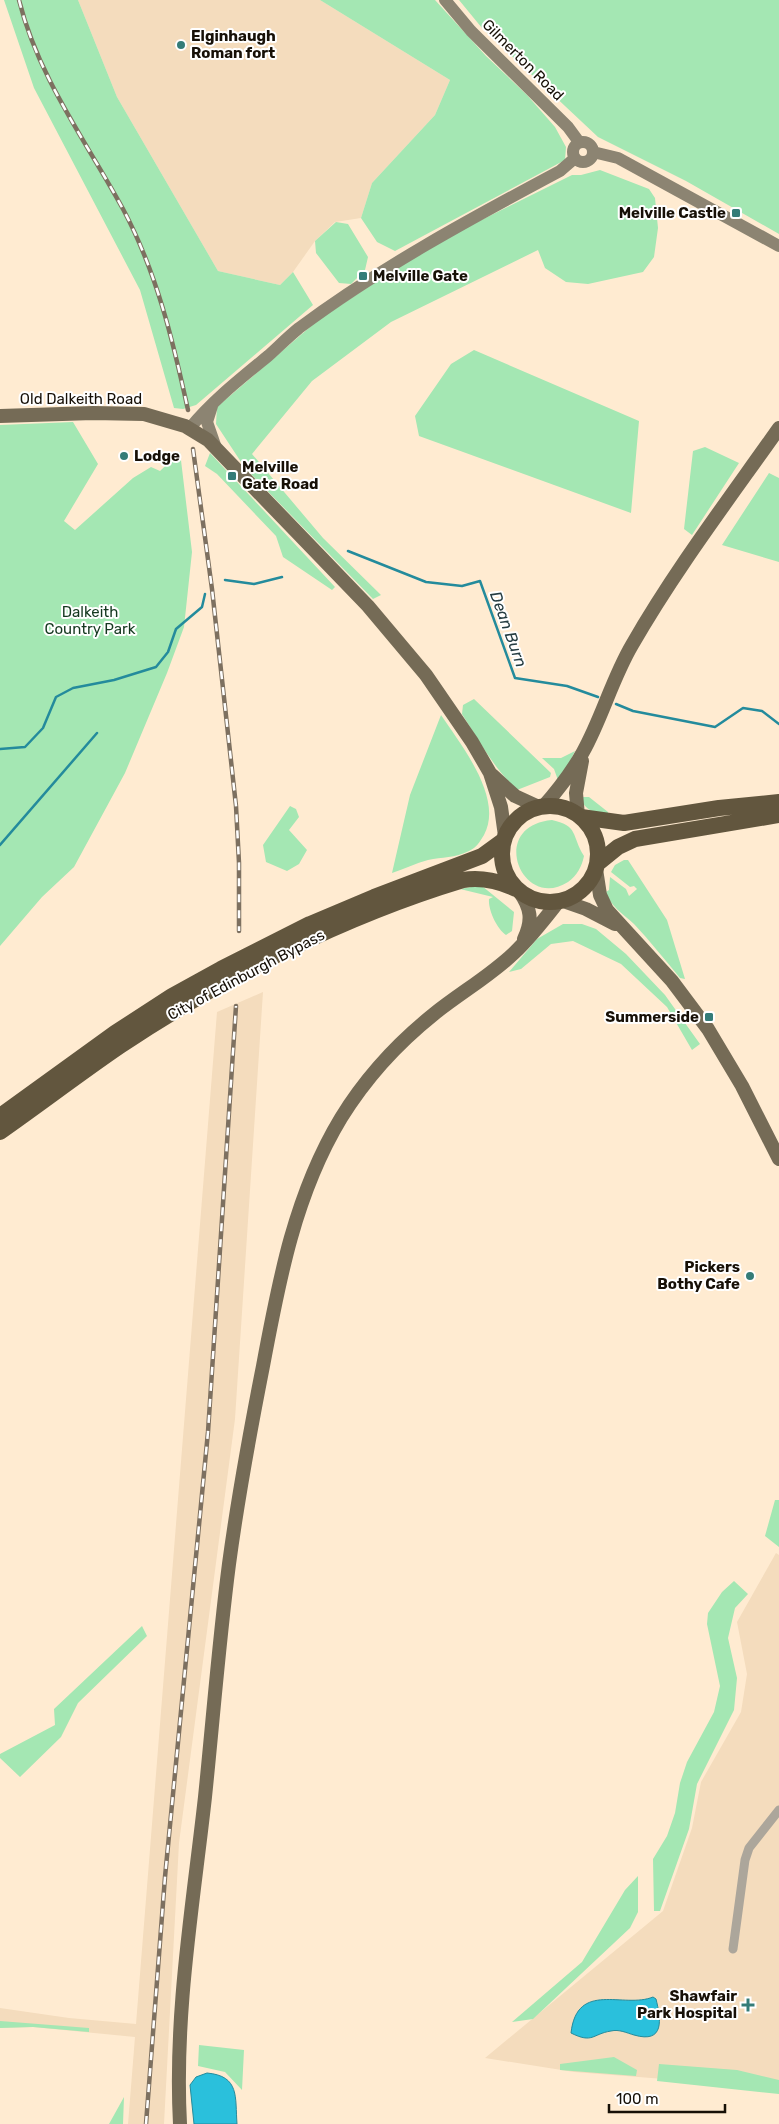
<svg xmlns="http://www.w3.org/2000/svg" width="779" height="2124" font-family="Rubik,sans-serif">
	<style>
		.built { fill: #f4dcbd }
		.green { fill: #a4e7b3 }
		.water { fill: #2ac0dc; stroke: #248b9c }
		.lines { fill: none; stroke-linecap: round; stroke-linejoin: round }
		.stream { stroke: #248b9c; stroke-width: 2.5 }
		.street { stroke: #aca69b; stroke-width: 9 }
		.secondary { stroke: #8c8472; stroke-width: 12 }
		.primary { stroke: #756b56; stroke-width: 14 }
		.highway { stroke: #62563e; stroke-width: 16 }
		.rail-casing { stroke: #7d7060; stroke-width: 4.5 }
		.rail { stroke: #fff; stroke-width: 2.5; stroke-dasharray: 8; stroke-linecap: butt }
		.poi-dot { fill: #347c78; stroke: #fff; stroke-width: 2 }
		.labels { text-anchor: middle; stroke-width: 4; stroke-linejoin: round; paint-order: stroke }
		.poi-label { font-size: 15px; font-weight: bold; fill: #171007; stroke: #fff; text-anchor: start }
		.street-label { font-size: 15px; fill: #171007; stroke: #fff }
		.park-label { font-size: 15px; fill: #14381f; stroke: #fff }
		.water-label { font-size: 16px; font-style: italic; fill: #253c41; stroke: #fff }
	</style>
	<rect width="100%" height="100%" fill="#ffebd1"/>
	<path class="built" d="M78,0h242l130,80 -15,35 -63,68 -11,35 -26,4 -20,19 -22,31 -13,13 -62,-14 -101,-174z
		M263,992l-28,427 -56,424 -15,281h-36l7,-87 -102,-10 -33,1v-20l69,10 67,6 81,-1012z
		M776,1553l3,2v533l-205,-16 -89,-14 178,-147 29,-83 9,-46 40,-70 6,-38 -10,-52z"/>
	<path class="green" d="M4,0h74l39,97 101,174 62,14 13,-13 20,33 -117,100 -13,4 -9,-1 -34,-118 -106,-202z
		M320,0h115l51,56 41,39 28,32 11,20 -1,13 -170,91 -18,-9 -16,-24 11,-35 63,-68 15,-35z
		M459,0h320v234l-93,-53 -88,-44 -116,-109z
		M600,170l49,19 6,9 3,30 -4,29 -11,15 -55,12 -22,-2 -21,-14 -7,-18 -147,72 -79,59 -60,73 71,84 58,57 -8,4 -128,-131 -29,-44 1,-17 100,-86 114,-76 141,-70h9z
		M336,222l12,2 20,33 -3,13 -14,14 -12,-1 -23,-30 -1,-12z
		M474,350l165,71 -8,92 -212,-77 -4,-20 36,-52z
		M73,422l25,42 -34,57 11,9 58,-52 18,-11 9,4 20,-19 12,100 -8,75 -17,46 -42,100 -51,94 -32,30 -42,49v-521z
		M705,447l34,16 -47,72 -8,-6 9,-78z
		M210,453l125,134 -3,3 -49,-33 -7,-21 -59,-62 -12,-8z
		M769,473l10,5v84l-57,-17z
		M474,699l77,74 -1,4 -33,13c-23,-22 -38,-49 -55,-76l1,-9z
		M441,715c20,30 63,83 43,120 -5,8 -7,12 -15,16 -14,7 -27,6 -41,9 -12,3 -24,9 -36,13l18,-78z
		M575,751l-16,32 -5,-14 -12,-11h19z
		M580,797h9l19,15v6c-13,-5 -24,-8 -28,-21z
		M290,806l6,3 3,8 -10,13 18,20 -8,14 -12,7 -21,-9 -3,-17z
		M552,820c27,6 19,15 32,36 -2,10 -7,20 -16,26 -46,30 -81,-56 -16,-62z
		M624,860h4l39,60 18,59 -5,-1c-15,-18 -30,-37 -46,-54 -12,-11 -23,-17 -28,-32l3,-2 1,-13 16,12 3,7 8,-7 -3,-3 -4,1 -19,-15 4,-7z
		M477,886h5l32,26 -2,19 -6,4c-9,-6 -18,-25 -17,-36l4,-2 -33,-8z
		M563,924h19l14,5 30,25 39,41 35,49 -8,6 -25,-43 -46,-43 -48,-23 -22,3 -30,25 -12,3 28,-33z
		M775,1500h4v47l-14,-11z
		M734,1581l14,13 -13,14 -7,30 9,40 -3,32 -37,74 -8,45 -29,82h-6l-1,-52 14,-23 8,-23 5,-30 7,-21 27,-50 6,-26 -13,-62 1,-11 14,-21z
		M142,1626l5,10 -69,67 -17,34 -41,40 -20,-19v-4l55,-29 -1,-16z
		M638,1876v36l-8,16 -97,91 -21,3 70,-60 43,-72z
		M0,2021l89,7v4l-56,-5 -33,1z
		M199,2045l45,5 -2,40 -17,-18 -27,-6z
		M614,2057l23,13 -1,6 -76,-6v-6z
		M659,2064l78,6 42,10v14l-122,-13z
		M124,2097l-1,27h-14z"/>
	<path class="water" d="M653,1997l3,2c5,20 9,45 -22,36 -7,-2 -15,-6 -23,-4 -19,3 -18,13 -40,2 6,-53 53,-24 82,-36z
		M207,2073c33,3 28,24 30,51h-43l-4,-39 6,-8z"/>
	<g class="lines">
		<path class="stream" d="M348,551l78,31 36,4 18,-5 35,97 52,8 31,11
			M225,580l29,4 28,-7
			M616,704l17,7 82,16 28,-19 19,3 17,13
			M0,749l25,-2 18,-19 13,-31 17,-9 41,-8 42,-13 12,-15 8,-23 26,-22 3,-13
			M0,845l97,-112"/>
		<path class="street" d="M733,1949l12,-89 4,-12 30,-38"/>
		<path class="secondary" d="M445,0l26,31 97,96 11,15
			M573 152a10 10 0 1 1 20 0a10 10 0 1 1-20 0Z
			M593,152l25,6 161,88
			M212,406l-5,16 9,26
			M190,428c22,-27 50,-49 78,-72 10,-9 20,-19 31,-28 82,-61 171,-109 261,-157l15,-13"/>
		<path class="primary" d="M0,416l93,-3 51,1 41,12 23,14 160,166 58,69 46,67 18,31 11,34 4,29
			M492,775l23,21 24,11
			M543,807c15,-17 29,-35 40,-55 19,-34 29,-73 49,-107 43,-75 97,-146 147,-217
			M578,816l-2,-23 6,-32
			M596,869l4,26 7,15 65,71 36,48 34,57 37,73
			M519,891c12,17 14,29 5,48
			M563,901l23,8 29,15
			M180,2124c-6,-109 13,-219 25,-327 8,-78 14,-156 24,-233 9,-67 21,-132 34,-198 16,-86 32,-172 78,-248 24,-39 58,-76 93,-104 26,-21 56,-38 80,-61 17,-16 30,-33 44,-51"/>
		<path class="highway" d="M502 854a48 48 0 1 1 96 0a48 48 0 1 1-96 0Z
			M581,817l43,6 95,-15 60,-6
			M597,864l21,-17 17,-8 144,-24
			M0,1116l115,-83 57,-37 49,-27 89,-45 64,-27 108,-41 22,-16
			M0,1132c40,-28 79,-58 120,-86 103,-69 224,-130 343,-166 19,-3 36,1 53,9"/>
		<g class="rail-casing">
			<path id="rail" d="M19,0c19,77 67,141 104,209 34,64 50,132 65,201
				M193,449l19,140 24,217 3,57v68
				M146,2124l19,-247 43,-445 28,-426"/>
		</g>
		<use href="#rail" class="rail"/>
	</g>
	<g class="poi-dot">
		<circle cx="181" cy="45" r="5"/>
		<rect x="731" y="208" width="10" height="10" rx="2.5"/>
		<rect x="358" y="271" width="10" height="10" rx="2.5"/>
		<circle cx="124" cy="456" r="5"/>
		<rect x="227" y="471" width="10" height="10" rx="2.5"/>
		<rect x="704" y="1012" width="10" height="10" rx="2.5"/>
		<circle cx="750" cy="1276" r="5"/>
		<path d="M745.5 1997.5h5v5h5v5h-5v5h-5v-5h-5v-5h5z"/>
	</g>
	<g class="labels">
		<g class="poi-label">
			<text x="191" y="41">Elginhaugh<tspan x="191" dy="17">Roman fort</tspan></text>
			<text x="726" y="218" text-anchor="end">Melville Castle</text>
			<text x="373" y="281">Melville Gate</text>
			<text x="134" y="461">Lodge</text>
			<text x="242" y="472">Melville<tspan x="242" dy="17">Gate Road</tspan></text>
			<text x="699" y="1022" text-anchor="end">Summerside</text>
			<text x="740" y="1272" text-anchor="end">Pickers<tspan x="740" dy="17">Bothy Cafe</tspan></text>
			<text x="737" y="2001" text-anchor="end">Shawfair<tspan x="737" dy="17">Park Hospital</tspan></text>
		</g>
		<g class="street-label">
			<text transform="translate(523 60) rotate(45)" y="5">Gilmerton Road</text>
			<text x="81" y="404">Old Dalkeith Road</text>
			<text transform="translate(246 975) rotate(-28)" y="5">City of Edinburgh Bypass</text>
		</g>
		<g class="park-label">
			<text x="90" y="617">Dalkeith<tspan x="90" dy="17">Country Park</tspan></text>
		</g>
		<g class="water-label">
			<text transform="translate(509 629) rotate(70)" y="6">Dean Burn</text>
		</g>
	</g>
	<path d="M609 2104v8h116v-8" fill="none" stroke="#171007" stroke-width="2.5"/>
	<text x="616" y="2104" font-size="15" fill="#171007" stroke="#ffffff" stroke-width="4" paint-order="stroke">100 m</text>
</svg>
